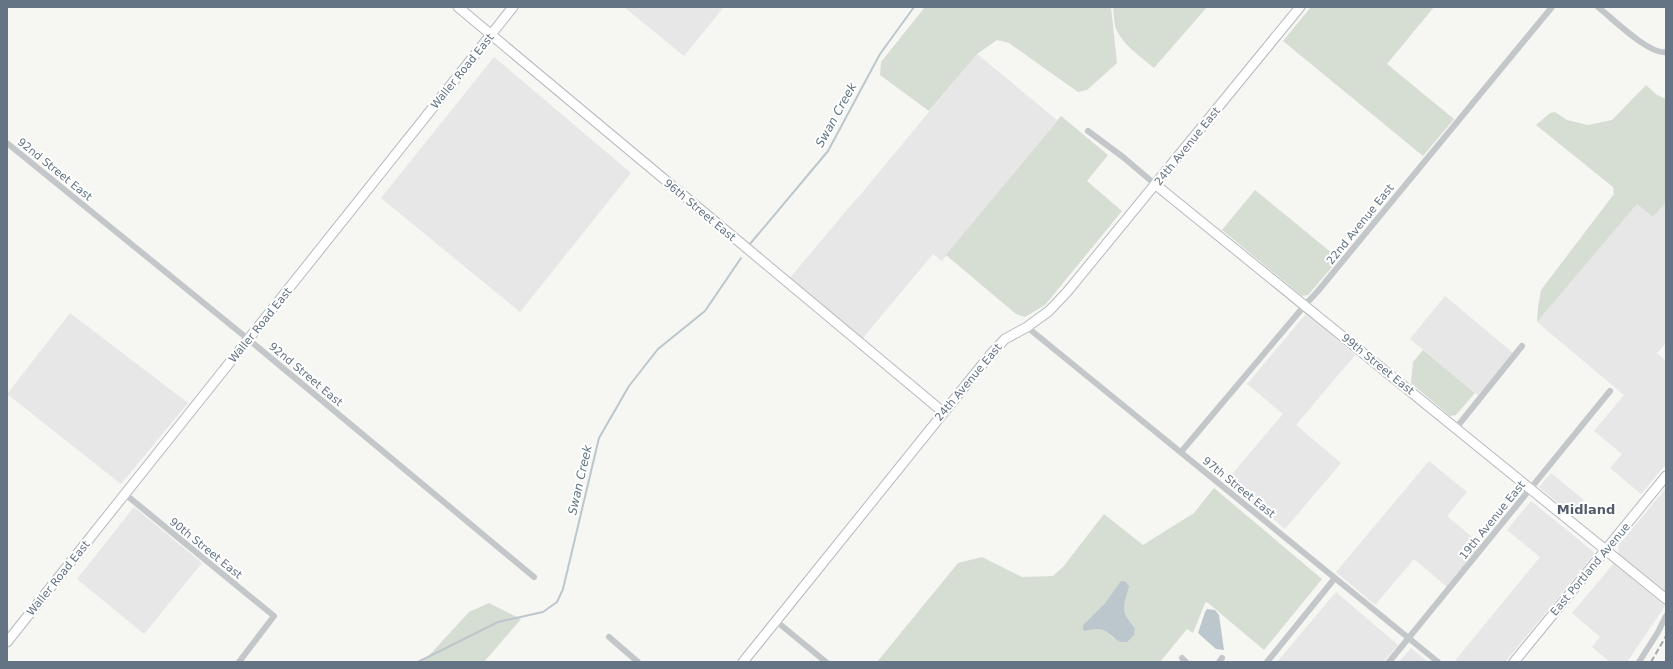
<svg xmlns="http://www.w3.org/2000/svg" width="1673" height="669" font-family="'DejaVu Sans',sans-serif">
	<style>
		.built { fill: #e6e7e6 }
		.green { fill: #d6ddd3; fill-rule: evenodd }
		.water { fill: #bcc7cd }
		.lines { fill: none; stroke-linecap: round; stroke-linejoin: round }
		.stream { stroke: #bcc7cd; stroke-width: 2 }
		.secondary-casing { stroke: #b5babf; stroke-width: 11 }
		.street { stroke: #c3c7ca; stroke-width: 6 }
		.secondary { stroke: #fff; stroke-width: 9 }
		.rail { stroke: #a3a9af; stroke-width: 2; stroke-dasharray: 6 3; stroke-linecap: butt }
		.labels { text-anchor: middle; stroke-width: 4; stroke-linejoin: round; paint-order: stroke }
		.street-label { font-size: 11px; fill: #647484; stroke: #fff }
		.water-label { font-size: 12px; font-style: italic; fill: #5f7681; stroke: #fff }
		.quarter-label { font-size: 13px; font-weight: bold; fill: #525d69; stroke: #fff }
	</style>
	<rect width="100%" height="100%" fill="#f6f6f2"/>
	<path class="built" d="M624,7h100l-40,49z
		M977,54l80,66 -115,141 -9,-7 -71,85 -73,-60 67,-80 5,-5z
		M494,57l137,116 -111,139 -139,-114z
		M1666,202v143l-1,-1 -8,9 9,8v103l-25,30 -31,-26 12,-14 -28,-23 30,-36 -87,-73 100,-118 16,13z
		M1445,296l68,57 -35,42 -68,-56z
		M70,313l118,90 -67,81 -114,-90z
		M1306,314l49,41 -59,70 45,38 -56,66 -58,-49 56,-66 -36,-30z
		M1429,461l38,31 -20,24 35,29 -35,42 -33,-28 -39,46 -39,-33z
		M1551,473l33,27 -13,14 -32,-27z
		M1666,488v106l-47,-39 -1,-9z
		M1531,501l64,52 -90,109h-51l86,-105 -33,-27z
		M134,507l68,56 -58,71 -67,-55z
		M1614,563l51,43 -38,56h-17l-18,-15 8,-10 -28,-24z
		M1336,592l62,53 -15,17h-106z
		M1411,648l17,14h-29z"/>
	<path class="green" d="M925,7h186l6,56 -30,27 -9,2 -69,-49 -12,-3 -20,14 -48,57 -49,-36 1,-13z
		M1113,7h94l-53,61c-13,-11 -31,-23 -38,-39 -2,-6 -2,-15 -3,-22z
		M1311,7h123l-47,57 67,55 -31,37 -140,-115z
		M1646,85l11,10 9,4v103l-13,15 -16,-13 -100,118 1,-15 3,-17 73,-96 -1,-7 -77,-62 14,-12 5,-1 12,8 21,5 24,-5z
		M1061,116l47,39 -21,26 35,30 -77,94 -20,12 -9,-3 -70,-59z
		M1255,190l84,69 -31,36 -6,1 -80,-66z
		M1423,350l52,43 -19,22 -6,1 -39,-33 2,-21z
		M1214,488l108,91 -58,71 -57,-48 -2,1 -12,30 -6,-4 -27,33h-283l81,-99 24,-6 40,20 31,-1 10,-9 41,-53 39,31 51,-32zM1121,582c2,21 -1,28 14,46l-22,10c-11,-11 -12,-11 -27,-7l-3,-6 22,-22z
		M489,603l32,16 -37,43h-61l46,-50z"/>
	<path class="water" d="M1121,581l5,1 3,4c-6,22 -9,24 6,42l-1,7 -7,7h-7c-17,-11 -13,-16 -34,-11l-3,-1v-5l22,-22z
		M1207,609l8,1 4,5 5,35 -8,-1 -18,-16 7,-21z"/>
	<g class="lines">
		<path class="stream" d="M750,244l78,-93 52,-97 34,-47
			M418,662l80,-40 45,-10 14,-10 6,-13 36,-151 30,-52 29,-37 47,-38 36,-53"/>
		<g class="secondary-casing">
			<path id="secondary" d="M458,7l485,405
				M1156,185l510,414
				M7,642l506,-635
				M743,662l247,-307 15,-16 22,-12 22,-16 18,-19 233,-285
				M1514,662l152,-186"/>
		</g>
		<path class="street" d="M1598,7c14,11 51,48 68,45
			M1088,131l35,26 33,28
			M7,143l241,196 286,238
			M1027,327l411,335
			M1456,428l66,-82
			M1181,452l124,-147 13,-14 234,-284
			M125,494l149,122 -35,46
			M776,621l50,41
			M609,637l29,25
			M1182,658l4,4
			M1219,662l3,-4
			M1267,662l68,-84
			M1389,662l221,-271
			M1639,662l19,-30 8,-16"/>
		<use href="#secondary" class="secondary"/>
		<path class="rail" d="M1651,662l15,-26"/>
	</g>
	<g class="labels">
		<g class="street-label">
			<text transform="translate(462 71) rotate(-51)" y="4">Waller Road East</text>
			<text transform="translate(1187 146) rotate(-51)" y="4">24th Avenue East</text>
			<text transform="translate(55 169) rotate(39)" y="4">92nd Street East</text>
			<text transform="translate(700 210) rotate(40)" y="4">96th Street East</text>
			<text transform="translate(1360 224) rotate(-51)" y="4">22nd Avenue East</text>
			<text transform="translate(260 325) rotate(-51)" y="4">Waller Road East</text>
			<text transform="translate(1378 364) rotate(39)" y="4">99th Street East</text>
			<text transform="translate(306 374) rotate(40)" y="4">92nd Street East</text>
			<text transform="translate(968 382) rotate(-50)" y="4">24th Avenue East</text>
			<text transform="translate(1239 487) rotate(39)" y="4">97th Street East</text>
			<text transform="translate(1492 520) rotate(-51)" y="4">19th Avenue East</text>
			<text transform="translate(206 548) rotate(39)" y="4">90th Street East</text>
			<text transform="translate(1590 569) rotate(-50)" y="4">East Portland Avenue</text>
			<text transform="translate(58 578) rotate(-51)" y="4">Waller Road East</text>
		</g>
		<g class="water-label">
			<text transform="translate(836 115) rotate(-61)" y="4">Swan Creek</text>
			<text transform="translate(580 480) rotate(-77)" y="4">Swan Creek</text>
		</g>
		<g class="quarter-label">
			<text x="1586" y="514">Midland</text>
		</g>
	</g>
	<rect width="1673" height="669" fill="none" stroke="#647484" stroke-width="16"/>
</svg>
